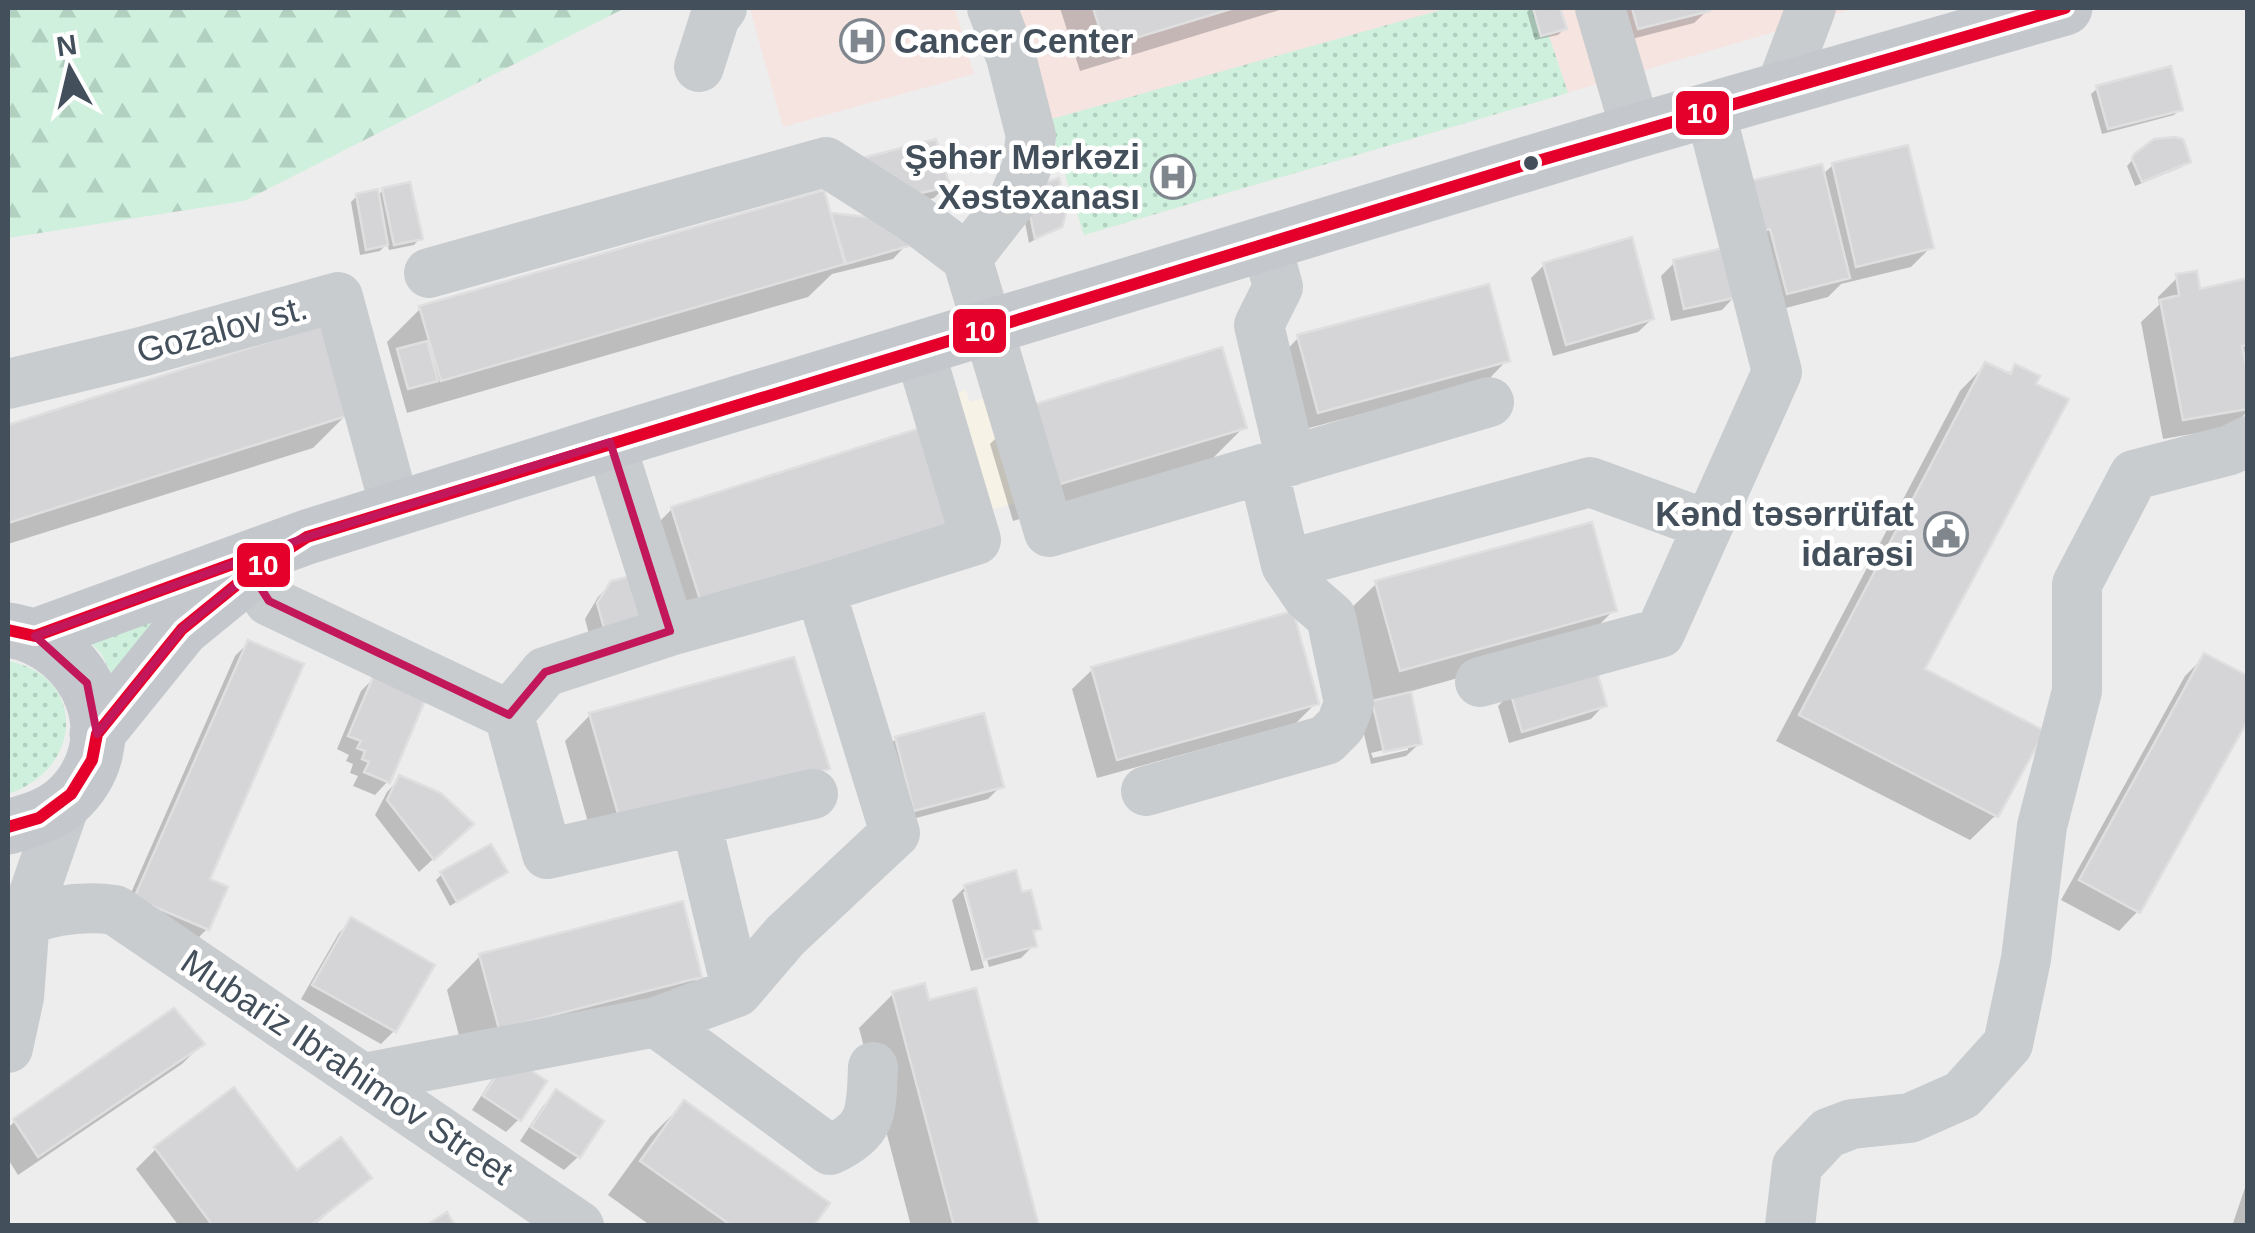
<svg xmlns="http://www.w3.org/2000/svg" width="2255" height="1233" font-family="Helvetica,sans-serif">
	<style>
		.commercial { fill: #f6f2e6 }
		.medical { fill: #f6e4e1 }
		.grass { fill: url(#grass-dots) }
		.forest { fill: url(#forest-firs) }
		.shadow { fill: #0003; fill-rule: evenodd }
		.building { fill: #d5d5d7; stroke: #dfdfe0; stroke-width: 2.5 }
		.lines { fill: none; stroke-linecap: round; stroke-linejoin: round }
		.minor { stroke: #c9ccce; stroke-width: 50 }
		.major { stroke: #c4c8cd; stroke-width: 55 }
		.bus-1-casing { stroke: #fff; stroke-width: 20 }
		.bus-1 { stroke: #e4002b; stroke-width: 12 }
		.marked { fill: none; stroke: #c2185b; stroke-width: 8; stroke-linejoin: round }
		.bus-dot { fill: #434f5b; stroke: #fff; stroke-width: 4 }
		.labels { text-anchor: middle; stroke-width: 9; stroke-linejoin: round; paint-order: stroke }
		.poi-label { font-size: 35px; font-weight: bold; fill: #434f5b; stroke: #fff; text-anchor: end }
		.street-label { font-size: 35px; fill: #434f5b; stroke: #fff }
		.line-badge { stroke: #fff; stroke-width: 4 }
		.badge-label { font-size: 28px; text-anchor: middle; font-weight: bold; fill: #fff }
	</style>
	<defs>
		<pattern id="grass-dots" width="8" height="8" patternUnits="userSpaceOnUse" patternTransform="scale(2.5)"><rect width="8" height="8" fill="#cef0dc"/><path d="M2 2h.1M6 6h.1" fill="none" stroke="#b2d0bf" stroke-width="1.8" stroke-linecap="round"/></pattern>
		<pattern id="forest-firs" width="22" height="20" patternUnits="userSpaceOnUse" patternTransform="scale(2.5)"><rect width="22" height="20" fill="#cef0dc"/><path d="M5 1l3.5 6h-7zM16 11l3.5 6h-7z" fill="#b2d0bf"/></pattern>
	</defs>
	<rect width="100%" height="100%" fill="#eeeded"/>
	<path class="commercial" d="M965,389l5,13 25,-7 33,105 -51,13 -32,-109z"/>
	<path class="medical" d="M955,8l19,66 -191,53 -33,-118z
		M1012,8h844l-772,227z"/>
	<path class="grass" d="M1448,8h85l8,27 7,-2 20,60 -484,142 -36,-115z
		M163,610l-50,67 -12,-24 -18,-17z
		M8,661c79,15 76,108 0,133z"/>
	<path class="forest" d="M8,8h617l-381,193 -236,37z"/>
	<path class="shadow" d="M1060,8h226l-206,63z
		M1531,8h26l7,21 -6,6 -23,5 -8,-28z
		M1616,8h91l1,2 -14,13 -70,18z
		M2098,88l82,21 -6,6 -72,19 -11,-40z
		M935,142l12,43 -13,13 -52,13z
		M2136,156l52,5 -6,6 -47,19 -8,-20z
		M1833,165l98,82 -20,20 -70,17 -13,13 -61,16 -28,-62z
		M383,190l37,48 -6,7 -25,5 -2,-7 -7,8 -20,4 -9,-53 6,-6 20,1z
		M1023,212l37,13 -31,18z
		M832,216l67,7 7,22 -13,14 -61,15 -24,23 -401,116 -20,-71 34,-34z
		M1675,262l60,34 -13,14 -51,11 -10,-45z
		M1544,265l108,54 -14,13 -85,24 -22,-78z
		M2178,277l21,15 49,-11v76l-6,2 6,27v25l-16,16 -69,12 -22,-117 18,-17 -1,-8z
		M320,328l27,86 -34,34 -305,96v-117z
		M1298,338l209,22 -19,20 -190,51 -19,-73z
		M1985,365l22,10 8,-8 -93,303 74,145 -26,25 -194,-99 184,-350z
		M1024,410l220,17 -34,34 -197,60 -23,-77z
		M672,509l243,52 -247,77 -30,-95z
		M612,583l6,60 -27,-1 -6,-23 13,-22z
		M1376,584l238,26 -34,34 -172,48 12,51 -14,13 -35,8 -11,-47 6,-14 -24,-86zM1408,744v6l-35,8 -2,-5z
		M248,643l-41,237v49l-13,13 -71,-31 112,-255z
		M2205,656l-67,255 -19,20 -58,-31 124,-224z
		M1092,670l224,33 -20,20 -199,55 -25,-89z
		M374,678l14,103 -13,14 -22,-9 5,-10 -8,-3 3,-9 -7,-3 3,-6 -12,-6 24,-58z
		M1511,693l93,12 -13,14 -82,24 -11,-37z
		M590,715l237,53 -26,25 -206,54 -30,-106z
		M896,739l105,47 -13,13 -87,23 -19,-70z
		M400,778l57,59 -38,35 -44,-57 12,-23z
		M504,872l-54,34 -14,-26 6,-6z
		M965,887l55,8 19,33 -7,7 2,10 -13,13 -32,9 -20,-75h-6l21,76 -13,3 -19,-71z
		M352,920l42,111 -13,13 -80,-45 38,-66z
		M480,956l220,20 -34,34 -200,52 -19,-72z
		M893,994l35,9 109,223h-126l-52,-198z
		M202,1044l-20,20 -164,111 -10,-16v-31l7,-7z
		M496,1073l23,46 -13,13 -34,-22z
		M556,1093l45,29 -23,35 -14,13 -44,-29 23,-35z
		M684,1103l127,123h-160l-43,-31 42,-58z
		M156,1149l141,25 72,4 -56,48h-134l-43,-57z
		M2248,1179v47h-16z"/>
	<path class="building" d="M1093,8h141l-128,39z
		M1533,8h27l7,21 -26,7z
		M1632,8h78v3l-72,18z
		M2171,66l12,44 -75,19 -12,-43z
		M2175,137l8,2 8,23 -49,20 -10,-23 2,-5 20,-15z
		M936,139l14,47 -54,13 -37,-40z
		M1908,145l26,103 -78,19 -24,-104z
		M1822,164l28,114 -63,16 -17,-65 -11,3 -13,-50z
		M1059,178l8,31 -5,18 -27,12 -7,-34 7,-19z
		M410,182l13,57 -29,6 -12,-57z
		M378,189l10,56 -22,5 -10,-56z
		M824,190l21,74 -404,117 -22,-75z
		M831,213l70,8 8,25 -63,18z
		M1632,237l22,82 -88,26 -23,-82z
		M1727,247l11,50 -54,12 -11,-49z
		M2197,271l3,18 48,-11v67l-6,1 6,27v36l-65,11 -23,-120 19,-5 -3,-21z
		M1489,284l21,77 -192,52 -21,-78z
		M321,325l29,90 -342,108v-98z
		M427,341l11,40 -30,8 -11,-40z
		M1222,347l25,81 -200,60 -25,-80z
		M1985,362l26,12 4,-10 25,12 -4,8 33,15 -144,270 120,62 -47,86 -199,-102z
		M920,428l32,99 -250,79 -31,-99z
		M1592,522l25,89 -217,60 -25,-90z
		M635,575l13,48 -42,12 -9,-32 14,-22z
		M1293,611l26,93 -202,56 -26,-93z
		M248,640l56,24 -94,215 18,8 -19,43 -75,-32z
		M2204,653l44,23v44l-108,193 -61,-33z
		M794,657l36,112 -209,55 -32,-111z
		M1595,665l12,41 -85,26 -12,-41z
		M374,675l52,23 -36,85 -26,-11 5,-10 -7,-3 3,-8 -8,-3 4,-7 -13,-5z
		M1411,692l11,52 -38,8 -12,-51z
		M984,713l20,74 -90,24 -19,-74z
		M399,775l42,18 33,31 -40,36 -47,-60z
		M491,844l17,28 -51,30 -17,-30z
		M1016,870l6,22 9,-2 10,39 -8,2 4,15 -53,14 -20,-75z
		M683,901l19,76 -203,52 -20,-75z
		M351,917l84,48 -39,67 -84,-47z
		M925,983l4,17 47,-12 63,238h-85l-62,-234z
		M174,1008l31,36 -167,113 -25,-38z
		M509,1056l38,25 -26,40 -38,-25z
		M234,1087l63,83 44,-33 31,41 -62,48h-97l-59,-79z
		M556,1089l48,32 -24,37 -49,-31z
		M684,1100l146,103 -16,23h-82l-92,-65z
		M447,1212l8,14h-30z"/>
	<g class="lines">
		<path class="minor" d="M992,8l19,49 20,79 -5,33 -12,29 -47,60 82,274 440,-130
			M1600,8l36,123
			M699,67l16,-50 7,-9
			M1780,90l31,-82
			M1266,243l12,44 -19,38 32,136
			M429,273l397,-111 88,56 53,40
			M8,384l133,-32 197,-55 58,214
			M610,442l60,189 -125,41 -36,43 38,139 266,-60
			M1286,565l304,-83 118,43
			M251,573l18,28 240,114
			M820,589l156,-49 -57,-191
			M1480,682l180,-49 117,-261 -67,-262
			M1146,791l180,-51 15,-15 8,-22 -18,-86 -23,-20 -22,-32 -23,-96
			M696,821l41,171
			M8,932c27,-21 72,-27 107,-22l464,316
			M656,1022l174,128c44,-20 41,-39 43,-83
			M8,1048l11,-51 6,-78 41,-118
			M364,1078l292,-56 81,-30 48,-56 110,-103 -75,-244 -150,42
			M1790,1226l7,-60 31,-33 24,-9 58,-6 52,-23 46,-51 18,-85 16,-133 35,-135v-107l57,-109 96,-25 18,-9"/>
		<path class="major" d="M35,636l272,-99 303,-95 1026,-311 429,-123
			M97,734l85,-105 71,-58
			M8,827c21,-6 40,-11 57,-25 67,-59 24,-160 -57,-172"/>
		<g class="bus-1-casing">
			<path id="bus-1" d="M8,630l27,6 203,-74
				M8,827l31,-9 32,-24 21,-34 5,-26 85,-105 69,-56 56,-36 1217,-372 541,-157"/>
		</g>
		<use href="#bus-1" class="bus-1"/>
	</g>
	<path class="marked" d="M610,442l60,189 -125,41 -36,43 -240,-114 -18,-28 -69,56 -85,105 -10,-51 -52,-47 272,-99z"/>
	<defs>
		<g id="hospital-ring" transform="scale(2.25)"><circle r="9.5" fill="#fff" stroke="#7f868e" stroke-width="1.5"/><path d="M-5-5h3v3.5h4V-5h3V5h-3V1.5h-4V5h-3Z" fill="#7f868e"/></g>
		<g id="civic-ring" transform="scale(2.25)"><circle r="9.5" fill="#fff" stroke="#7f868e" stroke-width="1.5"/><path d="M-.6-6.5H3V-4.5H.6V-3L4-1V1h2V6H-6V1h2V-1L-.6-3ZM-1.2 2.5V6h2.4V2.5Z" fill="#7f868e"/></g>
	</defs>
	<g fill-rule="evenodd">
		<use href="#hospital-ring" x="862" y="41"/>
		<use href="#hospital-ring" x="1173" y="177"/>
		<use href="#civic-ring" x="1946" y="534"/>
	</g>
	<circle class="bus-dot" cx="1531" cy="163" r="9"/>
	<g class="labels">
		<g class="poi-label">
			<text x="894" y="53" text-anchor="start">Cancer Center</text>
			<text x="1140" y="169">Şəhər Mərkəzi<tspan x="1140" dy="40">Xəstəxanası</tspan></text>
			<text x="1914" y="526">Kənd təsərrüfat<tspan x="1914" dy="40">idarəsi</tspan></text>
		</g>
		<g class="street-label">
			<text transform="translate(222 329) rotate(-15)" y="12">Gozalov st.</text>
			<text transform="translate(347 1067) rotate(34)" y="12">Mubariz Ibrahimov Street</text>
		</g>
	</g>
	<g class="line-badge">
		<rect x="1674" y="89" width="57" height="48" rx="10" fill="#e4002b"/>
		<rect x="951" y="307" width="57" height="48" rx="10" fill="#e4002b"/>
		<rect x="235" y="541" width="57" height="48" rx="10" fill="#e4002b"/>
	</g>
	<g class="badge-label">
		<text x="1702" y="123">10</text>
		<text x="980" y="341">10</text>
		<text x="263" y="575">10</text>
	</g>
	<rect width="2255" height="1233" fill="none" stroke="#434f5b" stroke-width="20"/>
	<g transform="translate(70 70) rotate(352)" stroke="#ffffff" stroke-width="8" paint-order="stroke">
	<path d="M0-8L18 38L0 25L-18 38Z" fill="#434f5b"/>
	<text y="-15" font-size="28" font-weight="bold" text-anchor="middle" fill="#434f5b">N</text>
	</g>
</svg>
